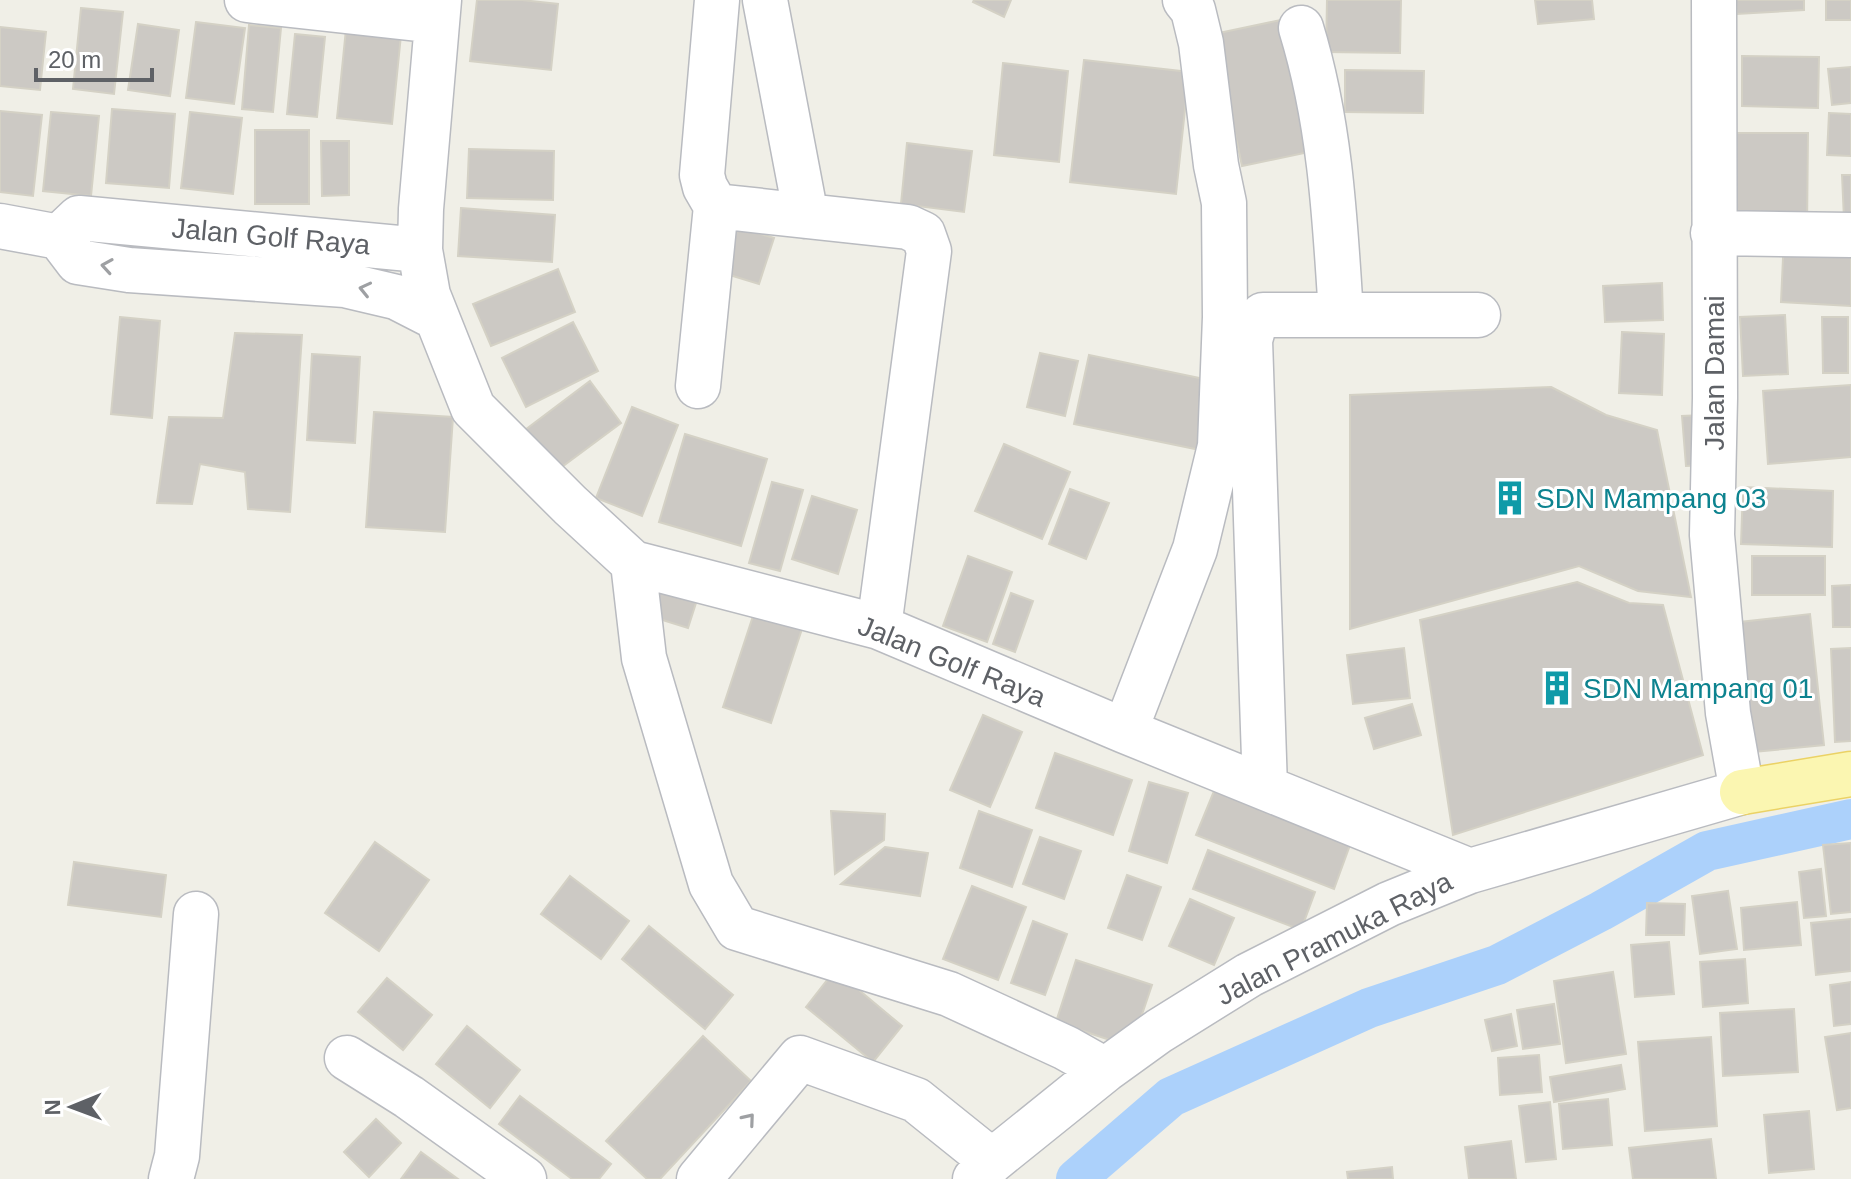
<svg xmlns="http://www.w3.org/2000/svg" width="1851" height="1179" font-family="Helvetica,sans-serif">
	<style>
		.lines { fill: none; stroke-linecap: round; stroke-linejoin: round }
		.canal { stroke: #acd1fb; stroke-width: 40 }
		.building { fill: #ccc9c4; stroke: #d4d1c5; stroke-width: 2 }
		.minor-casing { stroke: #b9bbc0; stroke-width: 47 }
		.major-casing { stroke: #ebd265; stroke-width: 47 }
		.minor { stroke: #fff; stroke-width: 44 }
		.major { stroke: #fbf6b1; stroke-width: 44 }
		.oneway { stroke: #9ea0a3 }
		.labels { text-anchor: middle; stroke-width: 6; stroke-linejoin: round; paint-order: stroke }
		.street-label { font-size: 28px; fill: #5e6166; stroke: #fff }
		.culture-label { font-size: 28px; fill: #0d838f; stroke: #fff; text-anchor: start }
	</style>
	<rect width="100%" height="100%" fill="#f0efe7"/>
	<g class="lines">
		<path class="canal" d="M1076,1179l95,-82 198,-89 128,-43 104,-54 106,-60 144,-32"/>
	</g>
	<path class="building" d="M477,0h45l36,4 -7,66 -81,-9z
		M974,0h37l-7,17 -31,-15z
		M1327,0h74l-1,53 -74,-1z
		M1535,0h57l2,19 -56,5z
		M1736,0h68v10l-67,4z
		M1826,0h25v20h-25z
		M81,8l42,4 -9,82 -41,-5z
		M1281,20l28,132 -67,14 -28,-132z
		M196,22l49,6 -11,76 -48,-6z
		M138,24l41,6 -9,66 -42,-6z
		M249,25l32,3 -8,84 -31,-3z
		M0,27l46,5 -6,58 -40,-4z
		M346,29l55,6 -9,89 -55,-6z
		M295,34l30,3 -8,80 -30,-3z
		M1742,56l77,1 -1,51 -76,-2z
		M1084,60l105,12 -13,122 -106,-12z
		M1003,63l65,8 -9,91 -65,-7z
		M1851,67v36l-19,2 -4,-36z
		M1345,70l79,1 -1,42 -78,-1z
		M112,109l63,5 -6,74 -63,-5z
		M0,111l42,4 -9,81 -33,-4z
		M51,112l48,4 -8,80 -48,-5z
		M190,112l52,6 -9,76 -52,-6z
		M1829,113l22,1v42l-24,-1z
		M255,130h54v74h-54z
		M1735,133h73l-1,96h-73z
		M321,141h28v54l-27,1z
		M907,143l65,8 -8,61 -63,-8z
		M469,149l85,2 -1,49 -86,-2z
		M1842,175h9v44h-7z
		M461,208l94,7 -3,47 -94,-6z
		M734,226l40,12 -15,46 -39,-12z
		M1784,236l67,3v67l-70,-4z
		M558,269l17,43 -84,34 -18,-42z
		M1662,283l1,37 -58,2 -2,-36z
		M1785,315l3,59 -45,2 -3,-59z
		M120,317l40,4 -8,97 -41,-4z
		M1822,317h26v56h-25z
		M573,322l25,49 -72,36 -24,-49z
		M1622,332l42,2 -2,61 -43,-2z
		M235,333l67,2 -12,177 -42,-3 -3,-37 -45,-8 -8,40 -35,-1 12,-86 54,1z
		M1040,353l38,8 -13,55 -38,-9z
		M312,354l48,3 -5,86 -48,-3z
		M1089,355l125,26 -14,69 -126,-26z
		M590,381l31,42 -66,49 -30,-42z
		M1851,385v72l-83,7 -5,-73z
		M1551,387l55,28 51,15 34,167 -53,-6 -59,-25 -229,63v-234z
		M632,407l46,18 -36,91 -46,-18z
		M374,412l79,5 -8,115 -79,-5z
		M1704,415l4,50 -22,1 -4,-50z
		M685,434l82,25 -26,87 -82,-24z
		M1004,444l66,28 -28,67 -67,-28z
		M772,482l31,8 -23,81 -31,-8z
		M1743,487l90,4 -1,56 -91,-3z
		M1070,489l39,14 -23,56 -37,-15z
		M812,496l45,14 -19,64 -46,-15z
		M968,556l44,16 -25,70 -44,-16z
		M1752,556h73v39h-73z
		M1577,582l52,21 34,2 40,150 -250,80 -33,-215z
		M1851,585v42h-18l-1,-41z
		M660,588l37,12 -9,28 -38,-12z
		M1011,593l22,8 -18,51 -22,-8z
		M754,613l48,16 -31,94 -48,-16z
		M1810,614l14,131 -70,7 -14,-130z
		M1404,648l6,50 -57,6 -6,-49z
		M1851,648v93l-16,1 -4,-93z
		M1412,704l9,31 -47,14 -9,-31z
		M983,715l39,17 -32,75 -40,-17z
		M1055,753l77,27 -19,55 -77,-27z
		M1149,782l39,11 -21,70 -38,-12z
		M1214,791l136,54 -16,44 -138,-54z
		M831,811l54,3 -1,26 -49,34z
		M979,811l53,19 -20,57 -52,-19z
		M1040,837l41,14 -17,48 -41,-15z
		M375,842l54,38 -50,71 -54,-38z
		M1851,843v69l-20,2 -8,-69z
		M885,847l43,6 -8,43 -79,-12z
		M1208,850l107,42 -14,38 -108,-41z
		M74,862l92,13 -5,42 -93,-12z
		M1821,869l5,47 -22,2 -5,-46z
		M1127,875l34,12 -19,53 -34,-12z
		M570,876l59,45 -28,38 -60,-45z
		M972,886l54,21 -28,73 -55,-21z
		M1728,891l9,58 -37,5 -8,-58z
		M1190,899l44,19 -20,47 -45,-19z
		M1797,902l4,43 -57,5 -3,-42z
		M1647,903l38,1 -1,31h-38z
		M1851,919v52l-35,4 -5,-52z
		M1033,921l34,13 -22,61 -34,-12z
		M649,926l84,69 -28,34 -83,-70z
		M1669,942l5,52 -39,3 -4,-52z
		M1745,959l3,44 -45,4 -3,-45z
		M1076,960l76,25 -21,62 -75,-25z
		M835,970l67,56 -29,36 -67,-55z
		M1613,972l13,82 -60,9 -12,-82z
		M387,978l45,37 -29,35 -45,-38z
		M1851,982v42l-17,2 -4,-41z
		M1554,1004l6,40 -37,5 -6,-39z
		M1794,1009l4,63 -75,4 -3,-63z
		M1511,1014l6,32 -25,5 -7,-31z
		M467,1026l53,44 -30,38 -54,-44z
		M1851,1033v75l-14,2 -12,-73z
		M703,1036l48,45 -91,98h-13l-41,-38z
		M1711,1037l6,89 -72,5 -7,-89z
		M1539,1055l3,37 -42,3 -2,-37z
		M1621,1065l4,24 -71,13 -4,-25z
		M520,1096l91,68 -12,15h-27l-73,-55z
		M1608,1099l4,46 -49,4 -4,-45z
		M1550,1102l6,57 -30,3 -7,-56z
		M1809,1111l5,58 -45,4 -5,-58z
		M376,1119l25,24 -32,34 -25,-25z
		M1711,1139l5,40h-83l-4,-31z
		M1511,1141l5,38h-47l-4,-32z
		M421,1152l37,27h-57z
		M1392,1167l1,12h-45l-1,-7z"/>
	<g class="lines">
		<g class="minor-casing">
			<path id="minor" d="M247,0l189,21
				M439,0l-18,209 -1,41 8,45 45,113 97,97 63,58 246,64 246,104 345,140
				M717,0l-15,175 3,12 11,19 192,21 15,7 6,17 -50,376
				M765,0l41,216
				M1301,28c29,94 34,190 40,287
				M0,226l59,11 19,25 51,8 216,15 51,12 41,21
				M1713,233l138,2
				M59,237l20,-19 341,32
				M698,386l18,-180
				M633,563l11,95 67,226 26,44 212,66 117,54 39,22
				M1125,731l70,-182 25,-103 5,-129 -1,-114 -8,-38 -15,-122 -8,-33 -8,-10
				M1265,788l-15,-448 4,-14 9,-11h215
				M347,1058l62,39 115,82
				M171,1179l6,-23 19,-242
				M699,1179l101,-121 116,42 76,61
				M975,1179l17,-18 113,-91 54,-39 90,-56 140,-71 81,-33 272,-79 -14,-79 -16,-178 3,-137 -1,-398"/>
		</g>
		<g class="major-casing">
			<path id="major" d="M1742,792l109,-18"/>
		</g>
		<use href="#minor" class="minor"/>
		<use href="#major" class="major"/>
	</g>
	<defs><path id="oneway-chevron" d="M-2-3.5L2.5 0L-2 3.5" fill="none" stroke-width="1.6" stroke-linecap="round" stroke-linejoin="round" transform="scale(2)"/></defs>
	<g class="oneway">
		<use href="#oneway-chevron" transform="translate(107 266) rotate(-171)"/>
		<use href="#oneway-chevron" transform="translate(365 289) rotate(-167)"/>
		<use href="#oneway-chevron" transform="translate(749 1119) rotate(-50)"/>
	</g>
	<defs>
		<g id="building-bare" transform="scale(2.76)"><path d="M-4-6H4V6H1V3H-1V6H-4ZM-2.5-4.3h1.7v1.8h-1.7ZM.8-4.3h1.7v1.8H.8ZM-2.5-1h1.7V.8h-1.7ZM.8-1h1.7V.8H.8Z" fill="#0f9aa8" stroke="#fff" stroke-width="2.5" paint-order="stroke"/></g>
	</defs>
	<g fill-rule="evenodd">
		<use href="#building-bare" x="1510" y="498"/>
		<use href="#building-bare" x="1557" y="688"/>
	</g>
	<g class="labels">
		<g class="street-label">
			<text transform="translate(271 236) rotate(5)" y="10">Jalan Golf Raya</text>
			<text transform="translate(1714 373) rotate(-90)" y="10">Jalan Damai</text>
			<text transform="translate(952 661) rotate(22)" y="10">Jalan Golf Raya</text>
			<text transform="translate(1334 938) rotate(-27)" y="10">Jalan Pramuka Raya</text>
		</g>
		<g class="culture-label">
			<text x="1536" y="508">SDN Mampang 03</text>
			<text x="1583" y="698">SDN Mampang 01</text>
		</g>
	</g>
	<g transform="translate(72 1107) rotate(269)" stroke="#ffffff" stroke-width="6" paint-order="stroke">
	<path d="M0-6L14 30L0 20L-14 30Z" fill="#5e6166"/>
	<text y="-12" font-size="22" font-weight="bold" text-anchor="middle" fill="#5e6166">N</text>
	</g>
	<path d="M36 68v12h116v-12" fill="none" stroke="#5e6166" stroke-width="4"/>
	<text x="48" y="68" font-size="24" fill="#5e6166" stroke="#ffffff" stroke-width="6" paint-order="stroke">20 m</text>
</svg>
